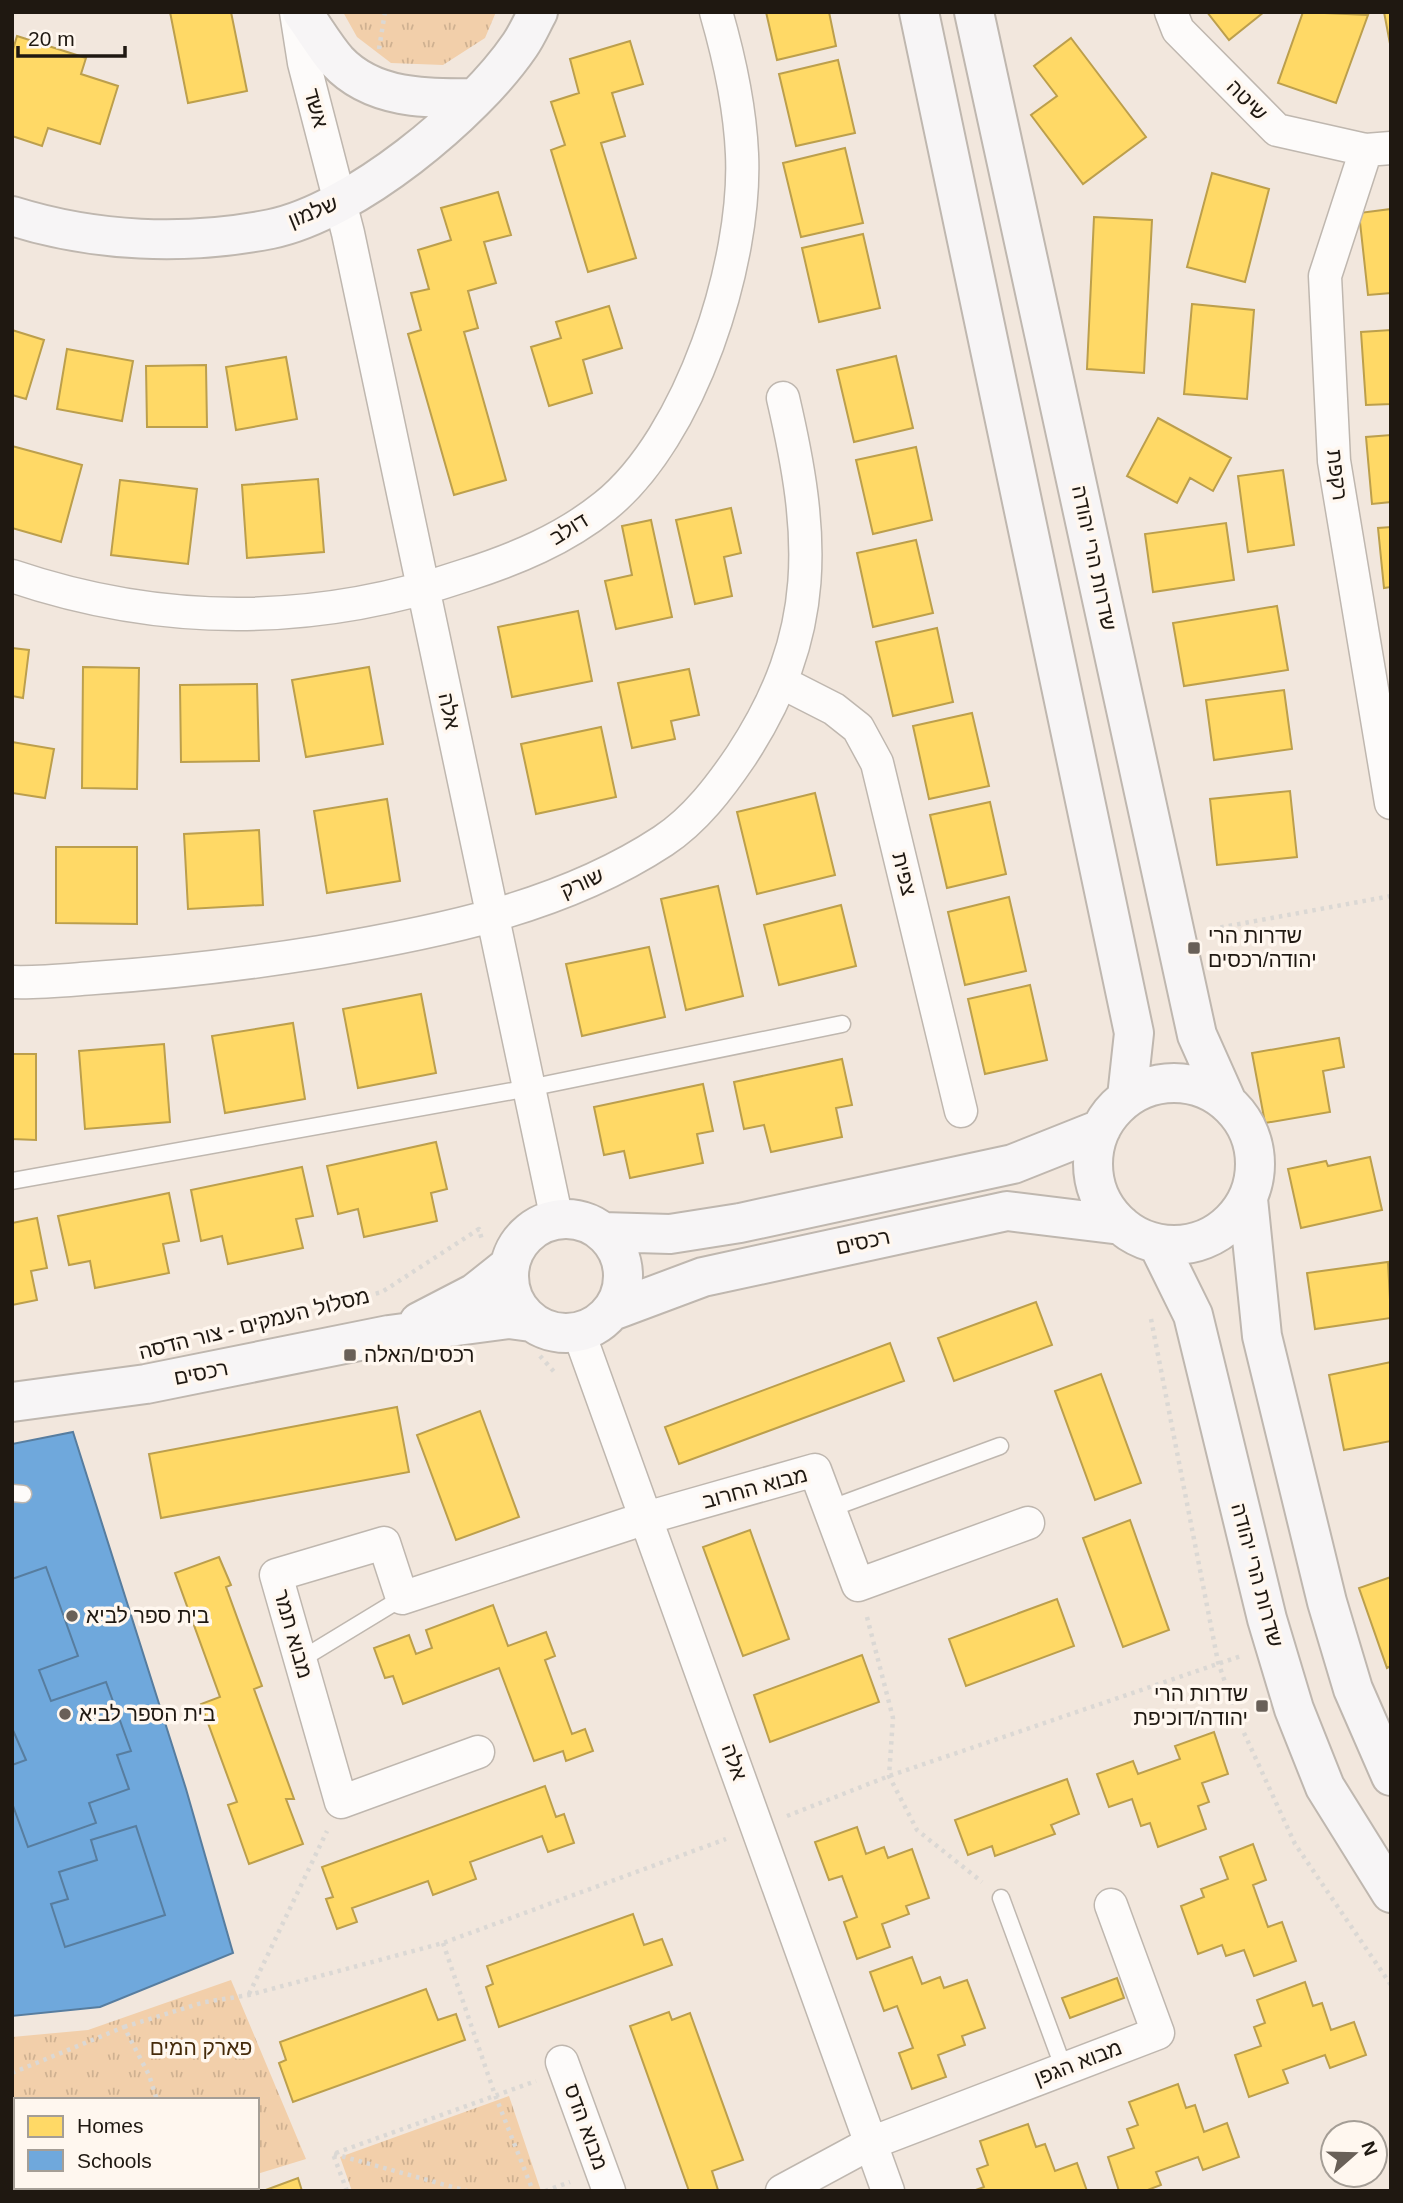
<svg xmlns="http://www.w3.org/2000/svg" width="1403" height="2203" font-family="Arial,Heebo,sans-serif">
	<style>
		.park { fill: url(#park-tufts) }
		.homes { fill: #ffd966; stroke: #bc9f4c; stroke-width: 2 }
		.schools { fill: #6fa8dc; stroke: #577d9f; stroke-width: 2 }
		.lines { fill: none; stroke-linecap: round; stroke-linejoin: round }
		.lane-casing { stroke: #bfb7af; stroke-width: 19 }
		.street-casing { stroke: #bfb7af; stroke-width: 35 }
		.secondary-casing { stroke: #bfb7af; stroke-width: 42 }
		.path { stroke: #dbd8d4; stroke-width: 4.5; stroke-dasharray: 3.5 5; stroke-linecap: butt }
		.lane { stroke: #fdfbfa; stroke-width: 16 }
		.street { stroke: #fdfbfa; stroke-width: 32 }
		.secondary { stroke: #f7f5f6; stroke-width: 38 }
		.poi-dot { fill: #696058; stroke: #fff7ef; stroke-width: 2.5 }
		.labels { text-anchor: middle; stroke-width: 7; stroke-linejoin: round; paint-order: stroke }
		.street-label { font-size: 21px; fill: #1f1811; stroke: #fff7ef }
		.poi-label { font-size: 21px; fill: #1f1811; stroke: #fff7ef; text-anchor: start }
		.park-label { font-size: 21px; fill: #452a0a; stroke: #fff7ef }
	</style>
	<defs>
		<pattern id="park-tufts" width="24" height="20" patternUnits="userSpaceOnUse" patternTransform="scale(1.75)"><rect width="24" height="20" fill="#f2cfaa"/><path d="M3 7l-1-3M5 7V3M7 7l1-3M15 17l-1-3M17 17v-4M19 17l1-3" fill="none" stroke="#cfb191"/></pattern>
	</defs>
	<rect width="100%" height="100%" fill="#f2e7dd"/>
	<path class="park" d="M343,12h153l-11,26 -42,27 -52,-2 -34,-26z
		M231,1980l75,179 -49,15v-74h-241v87h202l-11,4h-195v-154l76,-7z
		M509,2096l32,95h-189l-12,-34z"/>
	<path class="homes" d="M170,12h61l16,79 -59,12z
		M766,12h63l7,34 -59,14z
		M1207,12h57l-35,28z
		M1303,12l65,3 -32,88 -58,-20z
		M1384,12h7v37z
		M17,36l69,22 -5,16 37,12 -18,58 -52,-16 -6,18 -30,-10v-83z
		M1071,38l75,99 -63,47 -52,-69 26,-19 -23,-30z
		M630,41l13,43 -31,9 13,43 -24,7 35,115 -48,14 -37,-122 14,-5 -14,-43 28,-9 -9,-34z
		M838,60l17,73 -59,13 -17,-72z
		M845,148l18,75 -62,14 -18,-74z
		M1212,173l57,16 -24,93 -58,-15z
		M498,192l13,43 -27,7 12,41 -28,8 10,37 -14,4 42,148 -52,15 -46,-161 13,-4 -10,-37 18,-4 -11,-39 33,-10 -10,-32z
		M1391,209v84l-23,2 -9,-82z
		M1094,217l58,3 -8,153 -57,-4z
		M863,234l17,74 -61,14 -17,-74z
		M1192,304l62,6 -7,89 -63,-5z
		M609,306l13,42 -39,12 9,33 -43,13 -18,-59 30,-9 -5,-16z
		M12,330l32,10 -18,59 -14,-4z
		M1391,330v74l-25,1 -5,-73z
		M67,349l66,12 -11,60 -65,-12z
		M896,356l17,72 -59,14 -17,-72z
		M286,357l11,62 -61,11 -10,-63z
		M206,365l1,62h-60l-1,-61z
		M1158,418l73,40 -18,33 -23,-13 -13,25 -50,-27z
		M1391,435v67l-19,2 -6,-67z
		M12,446l70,19 -21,77 -49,-14z
		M916,447l16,73 -59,14 -17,-74z
		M1283,470l11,75 -46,7 -10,-76z
		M318,479l6,73 -77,6 -5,-73z
		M120,480l77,9 -9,75 -77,-9z
		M731,508l10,45 -17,4 8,39 -37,8 -19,-84z
		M651,520l21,97 -56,12 -11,-48 27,-6 -10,-49z
		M1226,523l8,57 -81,12 -8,-58z
		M1391,527v60l-7,1 -6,-60z
		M916,540l17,73 -60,14 -16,-74z
		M1277,606l11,64 -104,16 -11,-63z
		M578,611l14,70 -80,16 -14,-70z
		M937,628l16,74 -60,14 -17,-74z
		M12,648l17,2 -6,48 -11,-2z
		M83,667l56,1 -2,121 -55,-1z
		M369,667l14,77 -77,13 -14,-77z
		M689,669l10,46 -28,6 4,18 -43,9 -14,-65z
		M257,684l2,77 -78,1 -1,-77z
		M1284,690l8,59 -78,11 -8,-60z
		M972,713l17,73 -60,13 -16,-73z
		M601,727l15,70 -80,17 -15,-70z
		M12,742l42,7 -9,49 -33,-5z
		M1290,791l7,66 -80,8 -7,-66z
		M815,793l20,82 -78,19 -20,-82z
		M387,799l13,82 -73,12 -13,-82z
		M990,802l16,72 -59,14 -17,-73z
		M259,830l4,75 -75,4 -4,-75z
		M56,847h81v77l-81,-1z
		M718,886l25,110 -57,14 -25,-111z
		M1009,897l17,74 -61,14 -17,-73z
		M841,905l15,61 -77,19 -15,-60z
		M649,947l16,70 -83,19 -16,-72z
		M1030,985l17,75 -62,14 -17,-75z
		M421,994l15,79 -78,15 -15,-79z
		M293,1023l12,76 -80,14 -13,-77z
		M1339,1038l5,29 -21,4 7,41 -65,11 -13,-70z
		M164,1044l6,78 -85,7 -6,-78z
		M12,1054h24v86l-24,-1z
		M842,1059l10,46 -16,3 6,29 -71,15 -7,-27 -20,4 -10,-47z
		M703,1084l10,47 -16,3 6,29 -73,15 -6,-27 -20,4 -10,-48z
		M436,1142l11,47 -16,4 6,28 -73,16 -6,-28 -20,5 -11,-48z
		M1370,1157l12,53 -81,18 -13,-59 38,-8 2,5z
		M302,1167l11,49 -17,3 7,29 -75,16 -6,-28 -21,5 -10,-51z
		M169,1193l10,48 -16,3 6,29 -74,15 -5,-27 -21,4 -11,-49z
		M37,1218l10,50 -16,3 6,29 -25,5v-82z
		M1388,1262l3,56 -76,11 -8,-56z
		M1036,1302l16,43 -98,36 -16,-43z
		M890,1343l14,38 -225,83 -14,-37z
		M1391,1362v79l-47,9 -15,-75z
		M1101,1374l40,109 -46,17 -40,-109z
		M397,1407l12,65 -248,46 -12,-64z
		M480,1411l39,106 -63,23 -39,-105z
		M1130,1520l39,110 -46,17 -40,-109z
		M750,1530l39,109 -46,17 -40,-109z
		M219,1557l12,28 -5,2 36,99 -8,3 40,110h-8l17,45 -54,20 -21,-59 9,-3 -36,-98 19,-7 -45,-124z
		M1391,1577v89l-4,2 -28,-80z
		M1057,1599l17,47 -108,40 -17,-47z
		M493,1605l15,41 38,-14 9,24 -10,4 27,74 13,-5 8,22 -27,10 -3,-10 -29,10 -35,-93 -96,36 -10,-28 -8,2 -11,-30 35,-13 7,19 16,-6 -6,-18z
		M862,1655l17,47 -109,40 -16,-47z
		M1214,1732l14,42 -26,9 7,19 -11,4 8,23 -48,18 -8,-24 -9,3 -9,-27 -23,8 -12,-33 36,-13 5,13 42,-15 -5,-13z
		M1067,1779l12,35 -28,11 4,9 -60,22 -3,-10 -24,9 -13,-35z
		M545,1786l11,31 8,-3 10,29 -26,9 -6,-16 -72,26 6,17 -43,16 -5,-14 -76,27 5,14 -20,7 -11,-30 7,-2 -11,-30z
		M857,1827l9,27 18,-7 4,11 24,-9 17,49 -23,8 3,8 -27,10 8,23 -33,12 -13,-37 13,-5 -15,-41 -13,4 -14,-38z
		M1253,1844l13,36 -13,5 15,42 14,-5 14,39 -42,15 -10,-26 -18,6 -4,-11 -24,9 -17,-48 23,-9 -3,-8 27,-10 -8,-22z
		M633,1914l11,31 18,-6 10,26 -173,62 -13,-40 7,-3 -6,-18z
		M912,1957l10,27 18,-7 4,11 23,-8 18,48 -23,8 3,9 -27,10 8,22 -34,12 -13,-36 14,-5 -16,-42 -13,5 -14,-39z
		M1117,1978l7,20 -54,20 -8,-20z
		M1305,1982l8,24 9,-3 9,27 23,-8 12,33 -36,13 -5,-13 -42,15 5,13 -39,14 -14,-42 26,-9 -7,-19 11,-4 -8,-23z
		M426,1989l12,31 18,-6 9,26 -172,62 -14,-39 7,-3 -6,-18z
		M669,2012l3,8 18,-7 53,147 -31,11 6,19 -3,1h-26l-59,-165z
		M1178,2084l8,24 9,-3 9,27 23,-9 12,34 -36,13 -5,-13 -42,15 5,13 -16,6h-26l-11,-34 26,-9 -7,-19 11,-4 -9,-23z
		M1028,2124l8,23 9,-3 10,27 22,-8 10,28h-114l11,-4 -7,-18 11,-4 -8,-24z
		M298,2178l4,13h-39z"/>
	<path class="schools" d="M73,1432l113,357 47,164 -133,54 -88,9v-572z
		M46,1567l32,89 -39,14 12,31 55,-19 25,69 -14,4 12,34 -40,14 7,20 -68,24 -16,-44v-38l14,-5 -14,-32v-149z
		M136,1826l29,89 -100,32 -14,-43 17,-5 -9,-27 38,-12 -6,-20z"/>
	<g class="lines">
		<g class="lane-casing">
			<path id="lane" d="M12,1181l517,-93 313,-64
				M12,1493l11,1
				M829,1509l171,-63
				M300,1660l102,-62
				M1001,1898l63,171"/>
		</g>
		<g class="street-casing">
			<path id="street" d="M296,12l8,51 44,170 209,987
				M1171,12l7,18 99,100 89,20 25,-2
				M1366,150l-41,126 9,185 57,342
				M12,576c151,51 304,50 454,-1 50,-16 98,-36 139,-69 86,-69 142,-244 137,-352 -2,-46 -13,-97 -26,-142
				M781,682l53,27 24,19 19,35 84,348
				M12,982c27,1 55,-2 82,-4 76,-5 151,-14 226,-26 118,-20 241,-44 343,-111 32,-21 57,-54 78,-85 81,-123 74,-221 42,-358
				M579,1333l309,858
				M478,1752l-137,50 -65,-227 108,-32 18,55 244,-80 169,-48 43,115 170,-62
				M562,2062l47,129
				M782,2191l89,-48 287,-110 -47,-128"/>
		</g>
		<g class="secondary-casing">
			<path id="secondary" d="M302,12c12,16 22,34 35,49 35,38 90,38 138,37
				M919,12l215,1021 -7,64
				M974,12l223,1023 29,65
				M12,216c83,26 173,30 259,13 83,-17 202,-115 249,-184 7,-10 12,-22 18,-33
				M1093 1164a81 81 0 1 1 162 0a81 81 0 1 1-162 0Z
				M1248,1199l14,137 65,266 26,87 38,87
				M509 1276a57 57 0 1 1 114 0a57 57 0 1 1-114 0Z
				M603,1232l67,2 70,-11 273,-59 88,-35
				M1158,1244l35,71 74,304 27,90 31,78 66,106
				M612,1311l91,-34 304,-66 114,14
				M419,1322l56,-29 34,-27
				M12,1402l134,-18 243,-49 120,-16 22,3"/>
		</g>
		<path class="path" d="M379,49l6,-37
			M1212,929l179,-33
			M318,1308l64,-16 97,-63 3,11
			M1151,1319l67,343 21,60 56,122 96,141
			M540,1356l17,19
			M867,1617l26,101 -4,58 28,54 65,52
			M787,1816l102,-40 352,-120
			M443,1943l52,152 38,96
			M249,1994l78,-163
			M124,2027l81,-25 44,-7 194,-52 283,-104
			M12,2073l112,-46 25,48 8,25
			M334,2154l133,37
			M185,2187l1,4
			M347,2191l-14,-37 203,-73
			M545,2191l25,-9"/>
		<use href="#lane" class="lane"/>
		<use href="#street" class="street"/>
		<use href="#secondary" class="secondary"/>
	</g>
	<g class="poi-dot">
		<rect x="1187" y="941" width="14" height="14" rx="3.5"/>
		<rect x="343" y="1348" width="14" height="14" rx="3.5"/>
		<circle cx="72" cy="1616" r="7"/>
		<rect x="1255" y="1699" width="14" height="14" rx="3.5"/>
		<circle cx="65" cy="1714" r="7"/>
	</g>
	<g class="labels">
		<g class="street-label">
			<text transform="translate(1247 100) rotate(45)" y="7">שיטה</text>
			<text transform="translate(316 108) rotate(75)" y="7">אשד</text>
			<text transform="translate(313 212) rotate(-22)" y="7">שלמון</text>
			<text transform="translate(1337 475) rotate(83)" y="7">רקפת</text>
			<text transform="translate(569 529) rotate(-32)" y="7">דולב</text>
			<text transform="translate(1094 558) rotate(78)" y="7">שדרות הרי יהודה</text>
			<text transform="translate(449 711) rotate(78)" y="7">אלה</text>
			<text transform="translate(904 874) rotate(76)" y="7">צפית</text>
			<text transform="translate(582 883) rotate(-24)" y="7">שורק</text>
			<text transform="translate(863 1242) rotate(-12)" y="7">רכסים</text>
			<text transform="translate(254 1324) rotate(-14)" y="7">מסלול העמקים - צור הדסה</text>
			<text transform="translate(201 1373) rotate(-11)" y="7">רכסים</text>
			<text transform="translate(755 1488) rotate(-15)" y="7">מבוא החרוב</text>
			<text transform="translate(1257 1575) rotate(75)" y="7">שדרות הרי יהודה</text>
			<text transform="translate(293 1634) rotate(74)" y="7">מבוא תמר</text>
			<text transform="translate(734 1762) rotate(70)" y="7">אלה</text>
			<text transform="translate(1078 2063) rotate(-21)" y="7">מבוא הגפן</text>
			<text transform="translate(586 2127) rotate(70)" y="7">מבוא הדס</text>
		</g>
		<g class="poi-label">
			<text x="1208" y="943">שדרות הרי<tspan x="1208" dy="24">יהודה/רכסים</tspan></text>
			<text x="364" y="1362">רכסים/האלה</text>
			<text x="86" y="1623">בית ספר לביא</text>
			<text x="1248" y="1701" text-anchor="end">שדרות הרי<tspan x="1248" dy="24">יהודה/דוכיפת</tspan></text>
			<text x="79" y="1721">בית הספר לביא</text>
		</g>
		<g class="park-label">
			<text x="201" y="2055">פארק המים</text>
		</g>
	</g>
	<rect width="1403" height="2203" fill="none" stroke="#1f1811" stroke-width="28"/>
	<rect x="14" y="2098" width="245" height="91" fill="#fff7ef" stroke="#a59e96" stroke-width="2"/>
	<rect x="28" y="2116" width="35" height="21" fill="#ffd966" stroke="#a59e96" stroke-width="2"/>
	<text x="77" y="2133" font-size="21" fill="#1f1811">Homes</text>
	<rect x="28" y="2150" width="35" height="21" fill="#6fa8dc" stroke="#a59e96" stroke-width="2"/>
	<text x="77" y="2168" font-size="21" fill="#1f1811">Schools</text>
	<g transform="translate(1354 2154) rotate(70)"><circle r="33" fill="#fff7ef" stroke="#a59e96" stroke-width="2"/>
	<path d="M0-5L12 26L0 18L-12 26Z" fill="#696058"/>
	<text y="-10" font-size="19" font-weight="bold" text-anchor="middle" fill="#1f1811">N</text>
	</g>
	<path d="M18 46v10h107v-10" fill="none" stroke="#1f1811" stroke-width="3.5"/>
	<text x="28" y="46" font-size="21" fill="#1f1811" stroke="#fff7ef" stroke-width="5" paint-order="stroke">20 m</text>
</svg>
